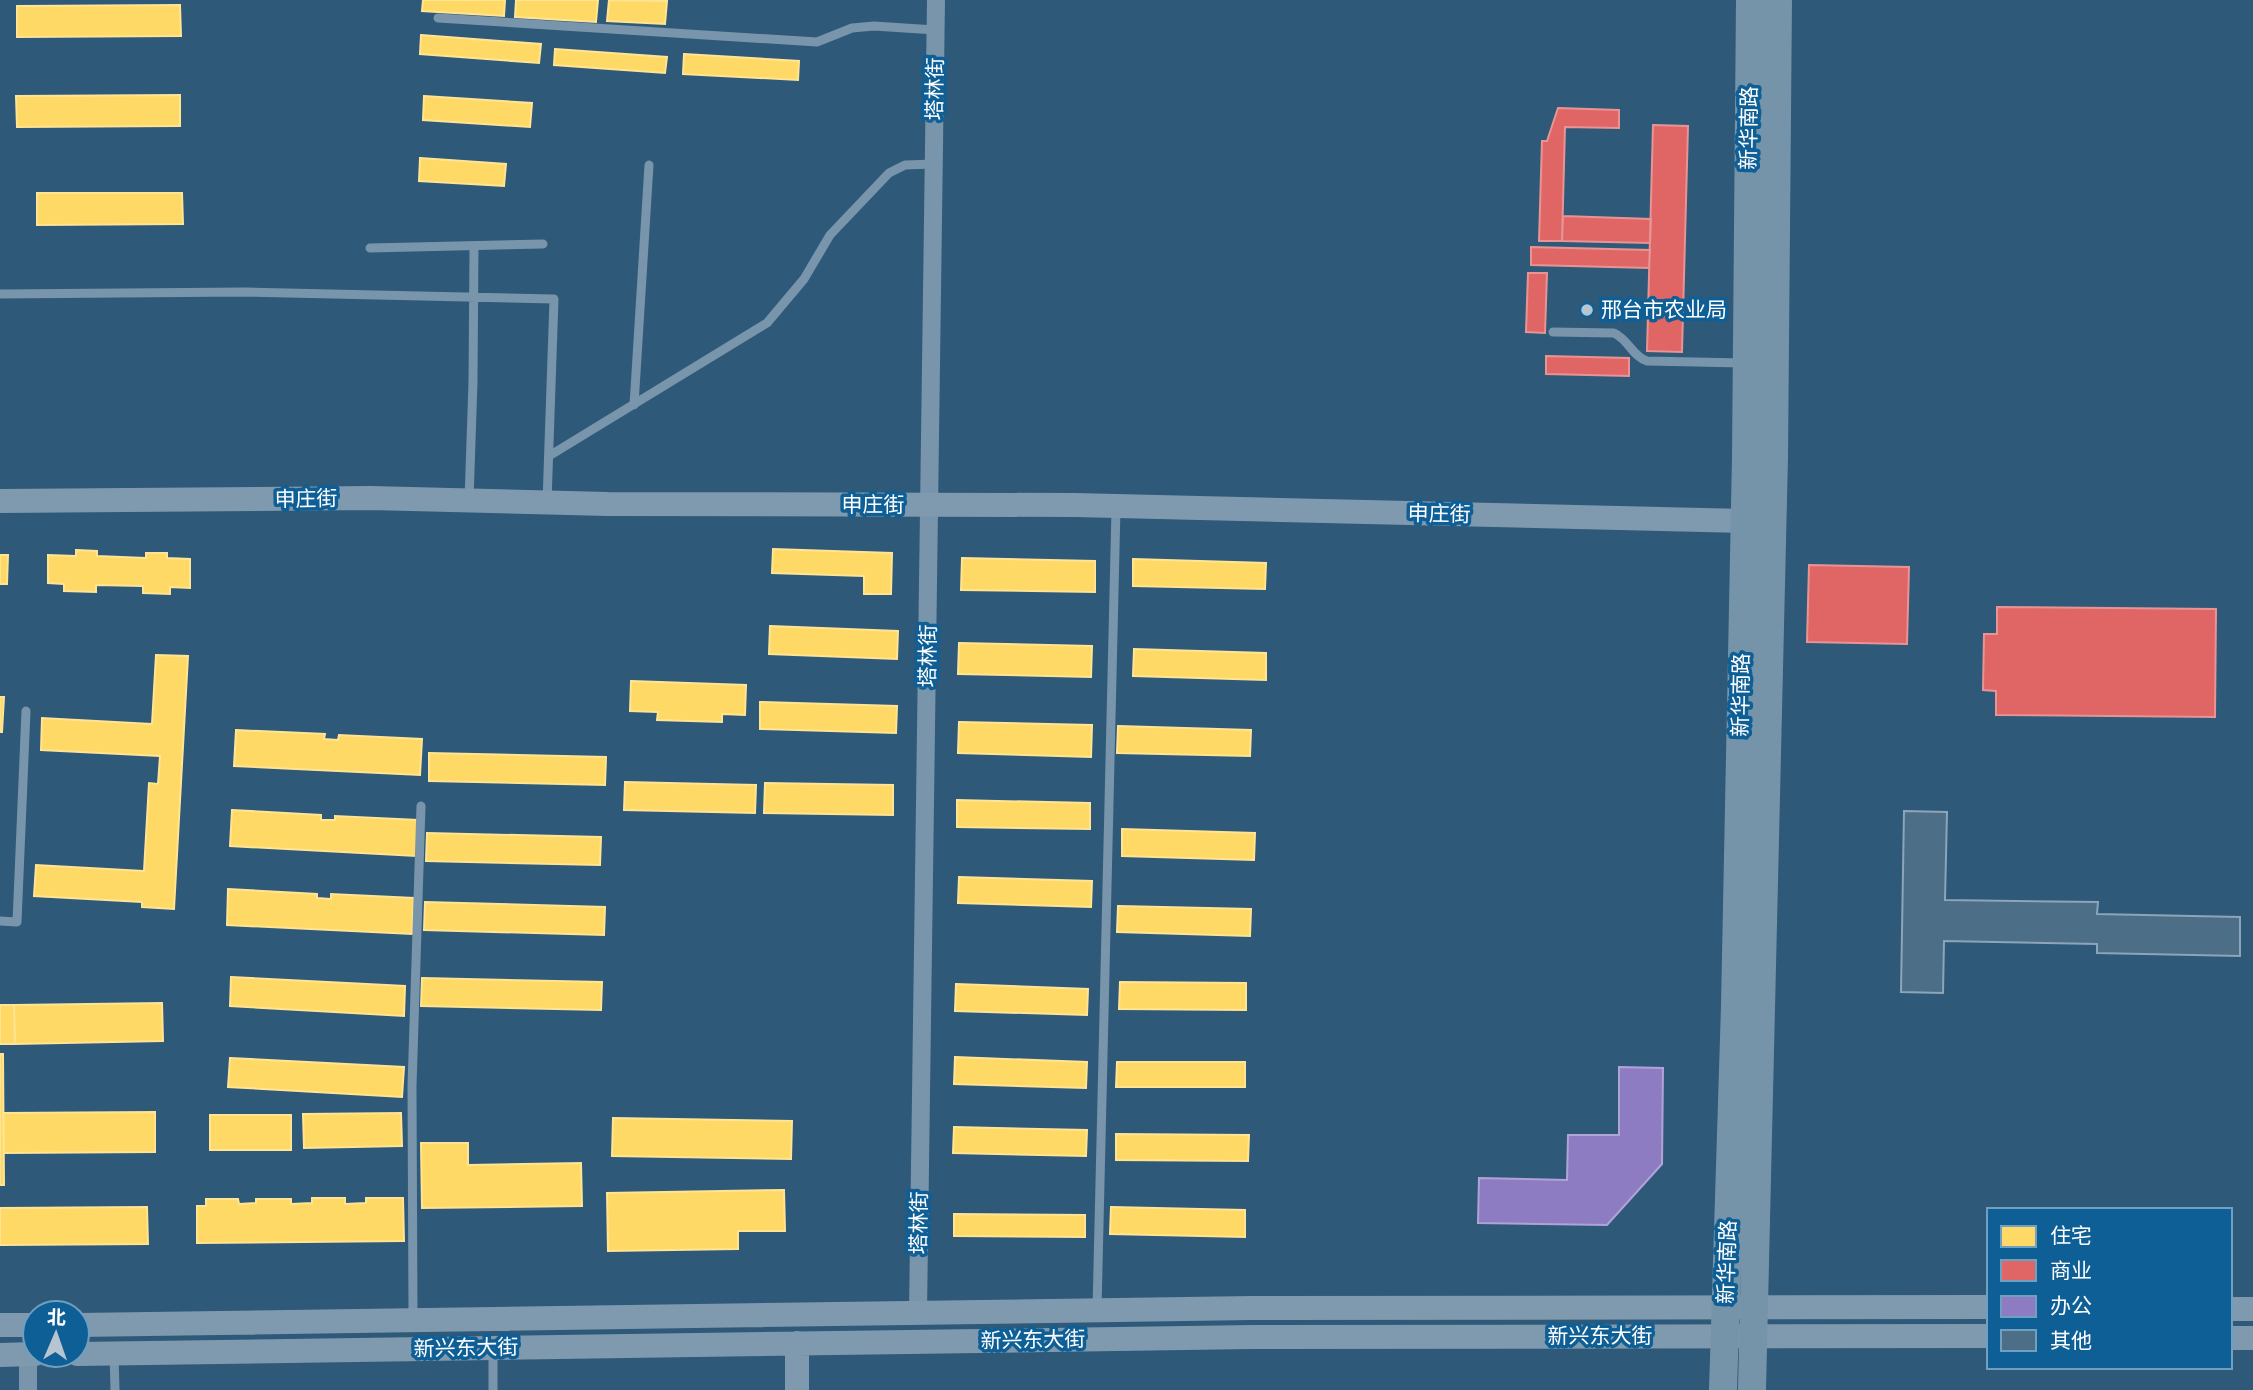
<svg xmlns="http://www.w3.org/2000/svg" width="2253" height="1390" font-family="'Fira Sans','Noto Sans SC',sans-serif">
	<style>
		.homes { fill: #ffd966; stroke: #ffe494; stroke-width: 2 }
		.shops { fill: #e06666; stroke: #e99494; stroke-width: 2 }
		.offices { fill: #8e7cc3; stroke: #b0a3d5; stroke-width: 2 }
		.building { fill: #4c6e87; stroke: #8ca5b8; stroke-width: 2 }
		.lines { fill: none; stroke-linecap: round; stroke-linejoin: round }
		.lane { stroke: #7895ab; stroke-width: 9 }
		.street { stroke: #7895ab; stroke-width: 18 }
		.secondary { stroke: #7f9aaf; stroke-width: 24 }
		.primary { stroke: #7694a9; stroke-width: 28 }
		.poi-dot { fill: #b6c5d0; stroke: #0f5f97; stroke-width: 2.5 }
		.labels { text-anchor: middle; stroke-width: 7; stroke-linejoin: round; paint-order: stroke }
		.street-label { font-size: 21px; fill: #fff; stroke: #0f5f97 }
		.poi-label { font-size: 21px; fill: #fff; stroke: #0f5f97; text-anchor: start }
	</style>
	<rect width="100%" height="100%" fill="#2e5978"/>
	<path class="homes" d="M423,0h82l-1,16 -82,-5z
		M516,0h82l-2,22 -81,-5z
		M609,0l58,1 -2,23 -58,-3z
		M180,5l1,31 -164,1v-31z
		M421,35l120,9 -2,19 -119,-9z
		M555,49l112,8 -2,16 -111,-8z
		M684,54l115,7 -1,19 -115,-6z
		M180,95v31l-163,1 -1,-31z
		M424,96l108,7 -2,24 -107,-7z
		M420,158l86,6 -2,22 -85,-5z
		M37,193h145l1,31 -146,1z
		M773,549l119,4 -1,41h-27v-18l-92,-3z
		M76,550l21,1v5l49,2v-5h21v5l23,1v29l-20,-1v7l-27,-1v-7l-47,-1v7l-32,-1v-7l-16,-1v-28l28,1z
		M0,555h8l-1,29h-7z
		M962,558l133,3v31l-134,-2z
		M1133,559l133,4 -1,26 -132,-3z
		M770,626l128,5 -1,28 -128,-5z
		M959,643l133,3 -1,31 -133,-3z
		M1134,649l132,4v27l-133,-4z
		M156,655l32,1 -14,253 -32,-2v-5l-108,-6 2,-31 108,6 5,-88 9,1 2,-28 -119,-6 1,-32 110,6z
		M631,681l115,4 -1,30 -23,-1v8l-65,-2 1,-8 -28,-1z
		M0,697h4l-2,35h-2z
		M760,702l137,4 -1,27 -136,-4z
		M959,722l133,3 -1,32 -133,-4z
		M1118,726l133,4 -1,26 -133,-3z
		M236,730l89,4 -1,5 14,1 1,-5 83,4 -2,36 -186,-9z
		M429,753l177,4 -1,28 -176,-4z
		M625,782l131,3 -1,28 -131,-3z
		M765,783l128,2v30l-129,-2z
		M957,800l133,3v26l-133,-2z
		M232,810l89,5v5h14v-4l83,4 -2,36 -186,-10z
		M1122,829l133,4 -1,27 -132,-4z
		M427,833l174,4 -1,28 -174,-4z
		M959,877l133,4 -1,26 -133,-4z
		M228,889l89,5v4l14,1v-5l83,4 -2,36 -185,-9z
		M425,902l180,5 -1,28 -180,-5z
		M1118,906l133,3 -1,27 -133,-4z
		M231,977l174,9 -1,30 -174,-10z
		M422,978l180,4 -1,28 -180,-4z
		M1120,982l126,1v27l-127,-1z
		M956,984l132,5 -1,26 -132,-4z
		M162,1003l1,38 -148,3 -1,-39z
		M0,1005h14l1,39h-15z
		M0,1054h3l1,131h-4z
		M955,1057l132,5 -1,26 -132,-4z
		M230,1058l174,9 -2,30 -174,-10z
		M1117,1062h128v25h-129z
		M155,1112v40l-151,1 -1,-40z
		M401,1113l1,33 -98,2 -1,-34z
		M210,1115h81v35h-81z
		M613,1118l179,3 -1,38 -179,-3z
		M954,1127l133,3 -1,26 -133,-3z
		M1116,1134l133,1 -1,26 -132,-1z
		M421,1143h47v22l113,-2 1,43 -160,2z
		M784,1190l1,41h-47v18l-130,2 -1,-58z
		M312,1198h33v6l21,-1v-5h37l1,43 -207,2v-37h9v-7h32l1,5 17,-1v-4h35v5l21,-1z
		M147,1207l1,37 -148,1v-37z
		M1111,1207l134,3v27l-135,-3z
		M954,1214l131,1v22l-131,-1z"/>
	<path class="shops" d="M1558,108l61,2v18l-54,-1 -3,114h-23l3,-100h5z
		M1653,125l35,1 -6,226 -35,-1z
		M1563,216l88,3 -1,24 -88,-2z
		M1531,247l119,3 -1,18 -118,-3z
		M1528,273h19l-2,60 -19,-1z
		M1546,356l83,2v18l-83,-2z
		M1809,565l100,2 -2,77 -100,-2z
		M1997,607l219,2 -1,108 -219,-2v-24l-13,-1 1,-56h13z"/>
	<path class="offices" d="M1619,1067l44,1 -1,96 -55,61 -129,-2 1,-45 88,2 1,-45h51z"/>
	<path class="building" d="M1904,811l43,1 -2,88 153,2 -1,12 143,3v39l-143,-3v-9l-153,-3 -1,52 -42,-1z"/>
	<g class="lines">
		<path class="lane" d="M438,18l379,24 35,-14 22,-2 61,4
			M370,248l173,-4
			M0,294l245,-2 309,7 -7,203
			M1553,332l61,1c15,7 18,23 33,28l96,2
			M634,405l15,-240
			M549,456l218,-133 37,-44 26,-44 59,-62 16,-8 29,-1
			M469,500l4,-118 1,-136
			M0,921l17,1 9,-211
			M1097,1309l19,-801
			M413,1318l-1,-232 9,-280
			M114,1355l1,35
			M493,1390v-40"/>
		<path class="street" d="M918,1313l18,-1313
			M28,1354v36"/>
		<path class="secondary" d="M0,501l371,-3 237,6 467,1 670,16
			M2230,1309h23
			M0,1325h35
			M77,1325l1175,-17 737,-1
			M2230,1338h23
			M77,1354l1175,-17 737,-1
			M0,1355l35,-1
			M797,1390v-47"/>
		<path class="primary" d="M1723,1390l12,-384 11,-549 4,-457
			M1752,1390l22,-933 4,-457"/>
	</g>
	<circle class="poi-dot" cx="1587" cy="310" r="7"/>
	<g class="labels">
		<g class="street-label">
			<text transform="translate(935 89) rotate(-89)" y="7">塔林街</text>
			<text transform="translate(1749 128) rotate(-89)" y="7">新华南路</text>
			<text transform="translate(306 499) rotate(-1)" y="7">申庄街</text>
			<text x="873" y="512">申庄街</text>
			<text transform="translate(1439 514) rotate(1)" y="7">申庄街</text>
			<text transform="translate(928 656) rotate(-89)" y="7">塔林街</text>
			<text transform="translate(1741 695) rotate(-89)" y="7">新华南路</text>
			<text transform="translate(919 1223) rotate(-89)" y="7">塔林街</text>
			<text transform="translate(1727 1262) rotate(-88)" y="7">新华南路</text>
			<text x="1600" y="1343">新兴东大街</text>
			<text transform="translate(1033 1340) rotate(-1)" y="7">新兴东大街</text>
			<text transform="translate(466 1348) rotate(-1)" y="7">新兴东大街</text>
		</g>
		<g class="poi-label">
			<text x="1601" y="317">邢台市农业局</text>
		</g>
	</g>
	<rect x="1987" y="1208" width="245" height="161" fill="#0f5f97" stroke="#6f9fc1" stroke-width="2"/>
	<rect x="2001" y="1226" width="35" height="21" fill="#ffd966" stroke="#6f9fc1" stroke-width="2"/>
	<text x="2050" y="1243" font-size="21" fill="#ffffff">住宅</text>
	<rect x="2001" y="1260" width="35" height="21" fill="#e06666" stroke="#6f9fc1" stroke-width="2"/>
	<text x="2050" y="1278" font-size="21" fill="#ffffff">商业</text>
	<rect x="2001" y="1296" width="35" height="21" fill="#8e7cc3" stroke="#6f9fc1" stroke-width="2"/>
	<text x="2050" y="1313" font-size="21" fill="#ffffff">办公</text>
	<rect x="2001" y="1330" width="35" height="21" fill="#4c6e87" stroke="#6f9fc1" stroke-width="2"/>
	<text x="2050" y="1348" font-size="21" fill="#ffffff">其他</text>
	<g transform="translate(56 1334) rotate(2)"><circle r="33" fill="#0f5f97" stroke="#6f9fc1" stroke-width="2"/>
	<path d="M0-5L12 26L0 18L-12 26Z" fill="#b6c5d0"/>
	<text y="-10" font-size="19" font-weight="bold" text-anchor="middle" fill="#ffffff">北</text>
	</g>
</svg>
